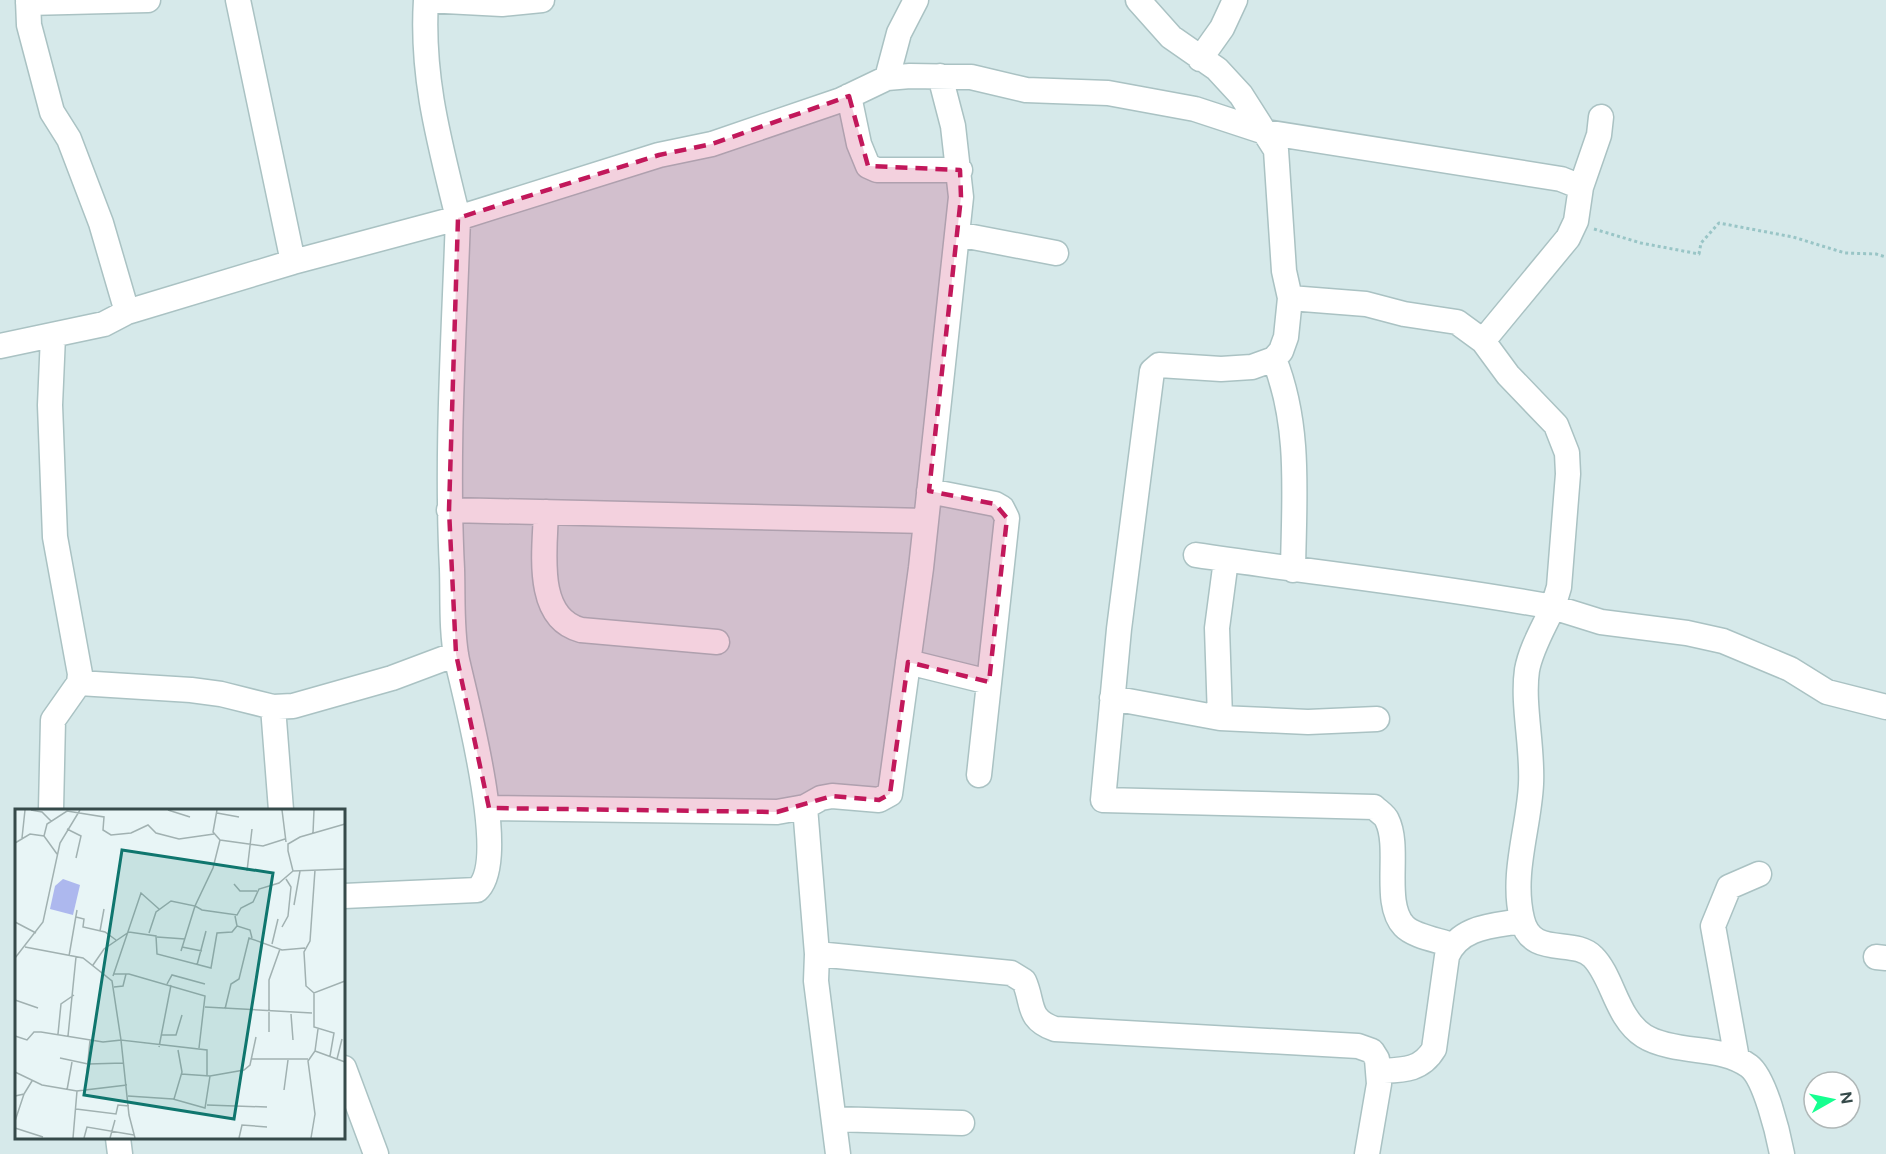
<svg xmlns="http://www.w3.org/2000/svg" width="1886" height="1154" font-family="Figtree,sans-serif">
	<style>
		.residential { fill: #d6e9ea; fill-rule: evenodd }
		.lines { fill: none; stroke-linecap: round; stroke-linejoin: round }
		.minor-casing { stroke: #aac2c3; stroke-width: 27 }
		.path { stroke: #99c5c6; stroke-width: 3; stroke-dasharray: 3 3; stroke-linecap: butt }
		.minor { stroke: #fff; stroke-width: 24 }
		.marked { fill: #c2185b; fill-opacity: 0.2; stroke: #c2185b; stroke-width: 4.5; stroke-dasharray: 12 8; stroke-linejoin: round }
		.inset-road { fill: none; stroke: #a1b1b1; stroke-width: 1.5 }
		.view { fill: #0f766e; fill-opacity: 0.15; stroke: #0f766e; stroke-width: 3 }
		.inset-edge { fill: none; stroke: #364a4a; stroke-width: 3 }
	</style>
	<rect width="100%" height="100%" fill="#e8f5f6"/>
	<path class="residential" d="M0,0h1886v1154h-1886zM16,810h328v328h-328zM1814,1082h36v36h-36z"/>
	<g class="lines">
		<g class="minor-casing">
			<path id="minor" d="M28,0l1,25 23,87 17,27 32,84 26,89
				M238,0l55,262
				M426,0c-5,78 14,144 32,218l201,-63 53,-11 129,-44 46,-22 12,-45 17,-33
				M426,0l76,4 40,-4
				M1138,0l33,37 46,32 24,26 35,55 8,121 6,27 -4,39 -5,14 -7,8 -22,8 -31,2 -62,-4 -7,6 -33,258 -16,171 271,7c4,4 11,8 13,13 14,28 -5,83 17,106 9,10 34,14 48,19
				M28,3l120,-3
				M1200,59l22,-31 13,-28
				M887,78l23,-2 61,1 55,13 82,3 87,16 70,23 296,47 20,8 -5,34 -8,17 -85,103
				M849,96l10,48 9,22 9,4h83
				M1581,187l18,-52 2,-18
				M957,234l99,19
				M0,346l104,-22 23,-12 166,-50 165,-44c-4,117 -12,234 -6,351 1,29 -1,62 5,91 9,41 53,201 20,230l-133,6
				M1274,359c27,67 20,139 19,211
				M929,491l66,13 7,4 5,10 -28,257
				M449,510l477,11
				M546,512c-1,37 -12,106 35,118l136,12
				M1196,555c119,18 238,30 357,52l6,-20 9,-113 -1,-21 -11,-28 -48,-50 -25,-34 -26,-19 -53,-8 -38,-10 -76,-6
				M908,662l81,20
				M79,683l112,7 30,4 52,13 20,-1 99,-28 64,-24
				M1112,698l108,20 88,4 69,-3
				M273,707l8,103
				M1220,718l-3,-90 9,-68
				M805,807l12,147 -1,27 22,173
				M489,808l288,4 28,-5 16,-9 11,-2 47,4 11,-6 31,-226 40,-371 -8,-71 -13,-50
				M51,810l2,-90 26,-37 1,-9 -25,-137 -5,-132 3,-69
				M817,954l194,19 13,8c10,22 2,38 31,48l303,17 14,5 5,8 2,25 -12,70
				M1876,957l10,1
				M1737,1059l-24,-133 16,-39 30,-13
				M344,1068l32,86
				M1379,1071c23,-1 42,0 55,-22l13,-93c13,-30 46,-30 75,-35
				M834,1119l128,4
				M118,1138l2,16
				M1782,1154c-4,-21 -17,-76 -33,-88 -15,-11 -35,-14 -52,-16 -16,-2 -39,-5 -53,-14 -28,-18 -31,-59 -51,-79 -19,-20 -62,2 -71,-38 -11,-45 7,-91 9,-135 2,-37 -9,-80 -4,-114 4,-22 17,-43 26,-63l48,15 86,11 36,8 67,28 37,23 59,15"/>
		</g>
		<path class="path" d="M1594,229l47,14 58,11 2,-11 18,-20 74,14 52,16 31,1 10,3"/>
		<use href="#minor" class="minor"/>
	</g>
	<path class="marked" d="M849,96l19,70 92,4 1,27 -32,294 66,13 12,14 -18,164 -81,-20 -18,132 -11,6 -47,-4 -55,16 -288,-4 -33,-154 -7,-144 9,-292 201,-63 53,-11z"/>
	<g transform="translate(15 809)">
		<rect width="330" height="330" fill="#e8f5f6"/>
		<path d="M48,70l17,6 -7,30 -23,-6 5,-23z" fill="#adb8ee"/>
		<path class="inset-road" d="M16,1l11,2 9,9M153,1l22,7M202,1l-4,22 7,8 43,6 22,-7M267,1l4,32M202,4l22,4M330,15l-45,13 -12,7v7l5,20 52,-2M52,20l14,7 -5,22M298,24l1,-23M29,27l3,-12 20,-13 37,6 -1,13 8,5 20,-2 17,-8 8,8 23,6 35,-5M7,29l3,-28M205,31l-7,28 -18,38 7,4 35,5 4,-7 12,-6 6,-13 20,-6 14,-12M0,34l15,-9 14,2 13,18M300,61l-5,71 -6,11 2,34 8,7 31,-12M232,62l5,-42M219,75l6,7h17M279,96l6,-34M220,107l2,10 13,4 2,8M61,108l8,2 -1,8 22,5 11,8M0,113l21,11M267,118l6,-11 3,-29 -5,-8M85,122l4,-22M134,124l7,-21 15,-11 24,5 -14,45M142,128l28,2M257,135l6,-25M167,138l20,4M54,147l8,-46M0,149l28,-36 17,-79 20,-33M78,156l11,-16 25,-17 27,4 1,18 54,14 6,-35 15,-1 5,-6M182,156l9,-34M98,165h16l76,22 -6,52M98,167l28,-83 18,16M152,175l5,-9 33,9M99,178l9,-1 3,-12M299,184v34l20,6 -4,23M0,191l23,8M190,198l107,6M210,200l6,-25 8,-5 10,-41 33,12 23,-2M276,205l2,26M254,223v-52l11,-31M43,225l3,-30 13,-9M147,226h14l6,-20M0,227l12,4 7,-8h7l62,10 18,-2 -9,-59 -29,-23 -58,-11M53,227l8,-79M144,238l12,-62M300,242l30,11M45,249l28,6 36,-1M237,250h56M322,250l5,-20M0,263l27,13 35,6M166,265l29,2 34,-6 6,-5 6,-28M52,281l5,-28M269,281l4,-30M70,283l5,-52M0,287l9,-2 8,-13M113,287l45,3 32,9 5,-32M159,290l8,-27 -4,-22M192,296l60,2M61,300l40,5 2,-9 11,1M0,312l9,-27M0,319l28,9M58,329l4,-47 50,-6M69,329l3,-11 47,8M95,329l5,-18M120,329l-6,-23 -8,-75 86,10v25M224,329l3,-13 25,2M296,329l4,-24 -7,-53 7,-10 3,-22"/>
		<path class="view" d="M107,41l151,23 -39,246 -150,-24z"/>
		<rect width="330" height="330" class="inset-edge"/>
	</g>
	<g transform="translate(1832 1100) rotate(81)"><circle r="28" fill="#ffffff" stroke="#afb7b7" stroke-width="1.5"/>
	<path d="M0-4.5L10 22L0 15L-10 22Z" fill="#16ff90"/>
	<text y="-9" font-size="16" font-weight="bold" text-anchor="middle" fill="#364a4a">N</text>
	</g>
</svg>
